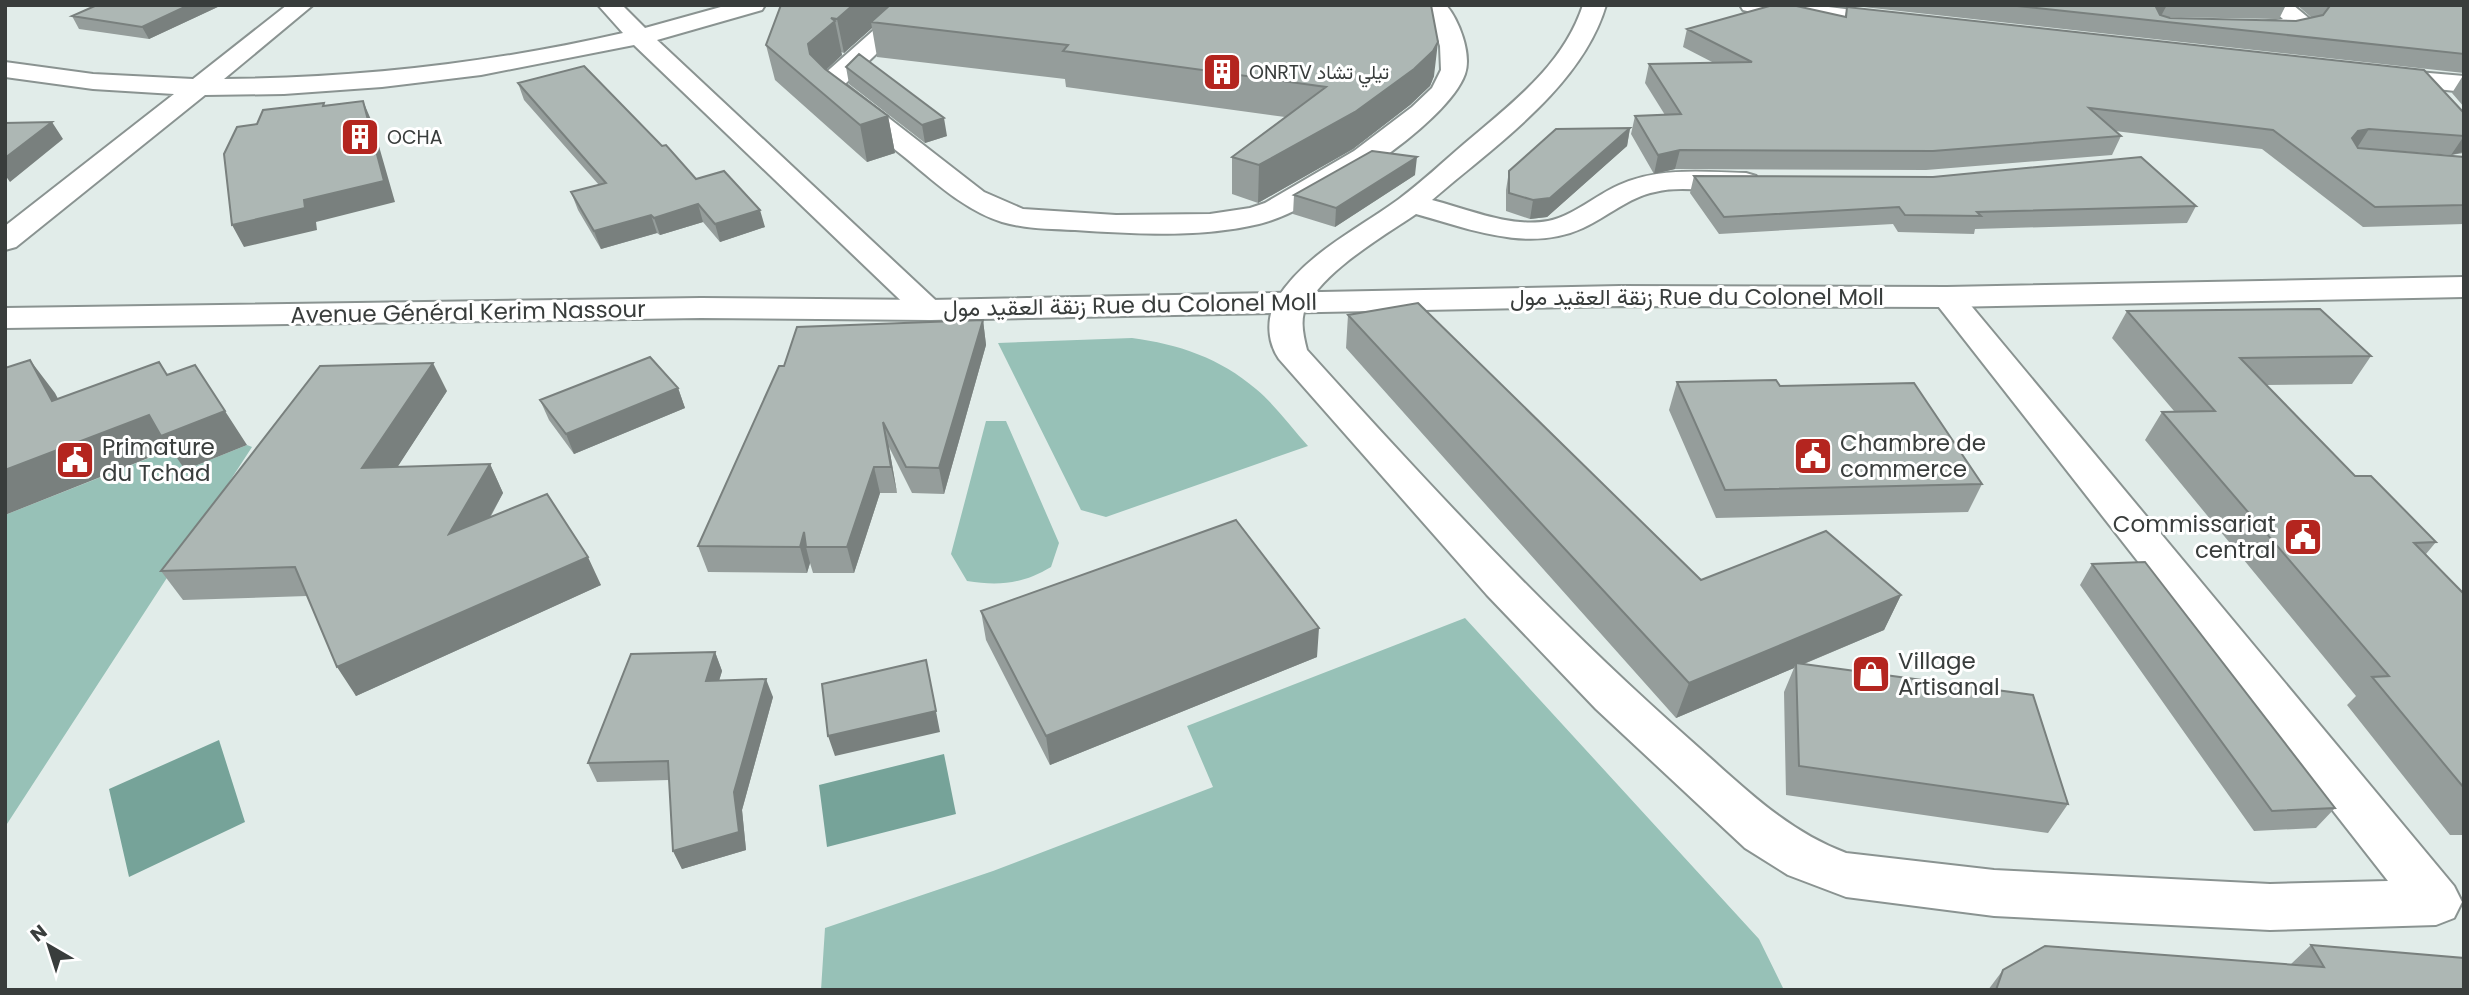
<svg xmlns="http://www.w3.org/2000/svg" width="2469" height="995" font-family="Poppins,Vazirmatn,sans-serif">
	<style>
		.green { fill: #97c1b7 }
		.water { fill: #76a399 }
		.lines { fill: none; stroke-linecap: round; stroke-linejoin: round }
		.minor-casing { stroke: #8a9391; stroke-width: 4 }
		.major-casing { stroke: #8a9391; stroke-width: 4 }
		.minor { fill: #fff; fill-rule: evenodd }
		.major { fill: #fff; fill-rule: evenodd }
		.wall { fill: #959d9b }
		.shaded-wall { fill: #79807e }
		.building { fill: #adb7b4; stroke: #79807e; stroke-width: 2 }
		.labels { text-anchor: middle; stroke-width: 6; stroke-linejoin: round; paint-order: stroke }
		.far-poi-label { font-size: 19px; fill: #393d3c; stroke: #fff; text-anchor: start }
		.street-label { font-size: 23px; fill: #393d3c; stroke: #fff }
		.poi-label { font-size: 23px; fill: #393d3c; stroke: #fff; text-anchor: start }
	</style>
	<rect width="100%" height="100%" fill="#e1ece9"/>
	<path class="green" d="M1132,338c46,6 88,20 124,51 19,16 35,38 52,57l-202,71 -25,-7 -83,-167z
		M986,421h20l53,122 -8,24c-28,17 -52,19 -84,14l-16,-27z
		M247,445l5,2 -247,380v-312l167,-66 13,21z
		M1465,618l294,321 25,51h-963l4,-62 168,-57 220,-84 -26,-61z"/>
	<path class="water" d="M219,740l26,82 -116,55 -20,-88z
		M944,754l12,60 -129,33 -8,-62z"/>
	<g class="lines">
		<g class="minor-casing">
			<path id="minor" d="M287,5h26l-89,74c135,-1 268,-16 399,-46l-25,-28h24l23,23 83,-23h37l-3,5 -105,30 289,270 -4,7 -12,3 -12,-3 -284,-272 -153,30 -99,12 -98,7 -79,1 -189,152 -11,3v-24l169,-132 -81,-5 -88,-12v-15l88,12 100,5z
				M902,5h25l-82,79 139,108 39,17 93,6 94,-1 40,-6 15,-5 89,-52 58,-44 20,-19 9,-18 -1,-24 -9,-29 -15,-7 -3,-5h33c13,15 26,49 19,69 -18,51 -154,138 -206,150 -60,14 -123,10 -184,6 -25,-1 -49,-1 -73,-8 -42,-13 -75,-48 -109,-74 -20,-16 -59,-41 -73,-61l-2,-6 4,-5z
				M1583,5h23c-24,82 -112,141 -174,195 36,9 78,28 116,21 25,-5 48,-26 71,-36 40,-18 84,-13 127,-12l10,3 4,6 -4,6c-32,8 -68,-4 -101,4 -26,5 -48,25 -72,36 -54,25 -113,1 -167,-14 -34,23 -86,53 -108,89 -9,14 -5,31 -1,47 122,135 246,269 382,389 49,43 95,91 157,114l148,17 276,14 118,-3 -457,-584 5,-7 11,-3 11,3 496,596 8,16 -8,16 -18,7 -166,5 -276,-14 -148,-19 -58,-22 -43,-27 -149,-139 -109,-114 -208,-236c-12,-17 -13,-42 -2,-60 28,-45 81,-70 122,-100 23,-17 44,-37 65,-55 47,-40 99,-78 119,-139z
				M1740,5h72l83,10 8,2 4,5 -4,5 -8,2 -144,-17 -8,-2z
				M2267,5h26l24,20 -4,5c-17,4 -42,7 -59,3l-4,-5 4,-5 29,-4z
				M2383,69l81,7v16l-90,-10 -4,-5 4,-5z"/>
		</g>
		<g class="major-casing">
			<path id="major" d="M2464,277v20l-517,10 -327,-1 -690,14 -229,-2 -696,10v-20l696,-10 229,2 690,-14 327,1z"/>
		</g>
		<use href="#minor" class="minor"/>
		<use href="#major" class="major"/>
	</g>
	<path class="wall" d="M97,5h125l-73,34 -70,-10 -7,-13z
		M781,5l653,71 -4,10 -20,19 -57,44 -95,54 -26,-9v-37l53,-40 -219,-30 -1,-8 -188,-22 -5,-29 -28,25 -3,-1 1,3 -16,15 62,46 7,37 -28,9 -92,-82 -9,-35z
		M1845,5h441l-7,14 -114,-2 5,1 126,3 16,-3 -15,-13h167v68z
		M1847,7l617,106v40l-13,2 -81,-6 94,8v67l-101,3 -101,-78 -147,-18 6,5 -9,19 -186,15 -251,-1 -21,5 -23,-40 4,-18 30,-1 -20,-32 4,-19 65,-1 -31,-16 4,-18 158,-13z
		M846,67l101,69 -22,7 -76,-59z
		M2464,74v33l-12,-14z
		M518,83l144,63 34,33 69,48 -45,15 -17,-20 -43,13 -3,-2 -56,16 -23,-39 -7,-18 28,-7 -75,-85z
		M1630,128l-3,18 -80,71 -17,2 -24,-8v-21l3,-19z
		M1415,175l-80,52 -42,-13 1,-19z
		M1694,176l502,30 -9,17 -212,6 -1,5 -76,-2 -5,-8 -174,10 -29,-41z
		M2127,311l244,45 -19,28 -86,1 89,91 81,66 -10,12 38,40v241h-14l-103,-130 9,-9 -211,-256 17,-28 12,-1 -62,-73z
		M1348,315l353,265 200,15 -17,35 -80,34 264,140 -20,29 -262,-38 -2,-103 10,-24 -118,50 -330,-370z
		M983,320l3,25 -42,149 -32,-1 -23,-46 8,46h-17l-26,80h-41l-3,-10 -3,10 -99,-1 -10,-26 86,-180z
		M1677,382l305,102 -14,28 -252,6 -47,-108z
		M678,388l7,20 -111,46 -25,-34 -9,-20z
		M447,391l-50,76 93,-3 13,29 -13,25 111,67 -245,111 -49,-100 -124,4 -22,-29z
		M2092,564l243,244 -19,20 -62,3 -174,-246z
		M981,611l336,46 -267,108 -64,-125z
		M715,652l7,19 -3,10 54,16 -31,113 4,40 -64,19 -9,-18 -4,-71 -72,2 -9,-19z
		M2311,945l153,45h-476l15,-20 288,-6z"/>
	<path class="shaded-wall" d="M189,5h33l-73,34 -7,-12z
		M853,5h45l-27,17 1,6 -28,25 -7,-34z
		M2158,5h9l-6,11 -5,-9z
		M835,21l7,34 -26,24 -8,-35z
		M1438,42l-4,34 -4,10 -20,19 -57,44 -95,54 1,-38z
		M363,101l9,21 23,80 -79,20 1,8 -73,17 -12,-22z
		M888,116l7,37 -28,9 -7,-37z
		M944,118l3,18 -22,7 -3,-18z
		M52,122l11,17 -53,43 -5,-7v-17z
		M1630,128l-3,18 -80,71 -17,2 3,-19z
		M2369,129l-12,19 -5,-10 6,-7z
		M2464,136l-1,16 -12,3z
		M1680,150l-5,19 -21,5 4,-19z
		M1417,157l-2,18 -80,52 1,-19z
		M698,204l5,18 -43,13 -6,-17z
		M760,210l5,17 -45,15 -5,-18z
		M651,215l6,18 -56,16 -7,-18z
		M983,320l3,25 -42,149 -5,-26z
		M30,360l25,33 22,42 -25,-34z
		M433,363l14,28 -69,106 -16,-29z
		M678,388l7,20 -111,46 -8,-20z
		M225,411l22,34 -62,25 -14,-21 -166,66v-45l144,-55z
		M883,422l6,25 8,46 -6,-26z
		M490,464l13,29 -39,70 -15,-29z
		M874,467l6,26 -26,80 -7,-26z
		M804,532l2,15 4,16 -3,10 -7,-26z
		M588,557l13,28 -245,111 -19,-29z
		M1901,595l-17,35 -88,37v-4l-2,5 -118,50 13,-35z
		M1319,628l-2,29 -267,108 -4,-29z
		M715,652l7,19 -9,29 -7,-19z
		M926,660l14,72 -105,24 -7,-20z
		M766,679l7,18 -31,113 4,40 -64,19 -9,-18z"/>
	<path class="building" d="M97,5h92l-47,22 -70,-11z
		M781,5h72l-16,14 -6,-1 4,3 -27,23 2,10 15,15 63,47 -28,9 -94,-80z
		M890,5h541l7,37 -5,9 -19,18 -59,43 -96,53 -27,-8 94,-70 -263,-36 5,-6 -197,-23z
		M1773,5h19l54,12 1,-10 577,63 40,43v23l-95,-7 -11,2 -6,7 6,10 106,9v48l-89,2 -102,-77 -184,-22 32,28 -188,15 -253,-1 -22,5 -23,-39 46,-2 -32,-50 103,-2 -65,-33z
		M2008,5h150l-2,2 4,8 10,3 126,3 27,-6 6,-8 -2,-2h137v49z
		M859,54l85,64 -22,7 -76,-58z
		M584,66l78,80 4,-1 30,34 28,-8 36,39 -45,14 -17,-20 -44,14 -3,-3 -57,16 -23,-39 35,-9 -88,-100z
		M363,101l21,80 -80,19 1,8 -73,17 -8,-71 13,-27 20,-3 6,-14 61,-7 -1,3z
		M52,122l-47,36v-35z
		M1630,128l-80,70 -17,2 -24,-7v-22l47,-42z
		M1372,151l45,6 -81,51 -42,-13z
		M2141,157l55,49 -219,6 4,4 -76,-1 -6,-8 -175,10 -30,-41 239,1z
		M1418,303l283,277 125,-49 75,64 -212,88 -341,-368z
		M2320,309l51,47 -131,2 115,118h16l65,66 -22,1 50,51v194l-92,-111 17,-1 -227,-264 53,-1 -88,-100z
		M983,320l-44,148 -33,-1 -23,-45 8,45h-17l-27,80h-41l-2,-15 -4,15 -102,-1 81,-180h5l13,-39z
		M650,357l28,31 -112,46 -26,-34z
		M30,360l22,41 107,-39 8,13 28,-10 30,46 -64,25 -12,-21 -144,55v-102z
		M433,363l-71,105 128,-4 -41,70 98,-40 41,63 -251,110 -42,-100 -134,4 159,-205z
		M1776,380l4,6 134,-3 68,101 -257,6 -48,-108z
		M1236,520l83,108 -273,108 -65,-125z
		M2145,562l190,246 -63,3 -180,-247z
		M715,652l-9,29 60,-2 -32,113 5,40 -66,19 -5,-90 -80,2 43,-109z
		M926,660l10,51 -108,25 -6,-52z
		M1796,663l237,32 35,109 -269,-38z
		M2311,945l153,13v32h-468l7,-20 42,-24 279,21z"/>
	<defs>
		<g id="building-square" transform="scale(2.0125)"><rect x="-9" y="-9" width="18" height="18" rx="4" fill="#b4251f" stroke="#fff"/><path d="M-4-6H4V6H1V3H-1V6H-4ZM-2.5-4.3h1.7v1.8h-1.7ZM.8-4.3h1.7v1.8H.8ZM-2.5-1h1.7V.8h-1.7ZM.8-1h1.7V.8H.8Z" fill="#fff"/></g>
		<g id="civic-square" transform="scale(2.0125)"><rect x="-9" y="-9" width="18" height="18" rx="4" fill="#b4251f" stroke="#fff"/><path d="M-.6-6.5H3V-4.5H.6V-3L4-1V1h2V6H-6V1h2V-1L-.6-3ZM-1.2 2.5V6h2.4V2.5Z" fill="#fff"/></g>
		<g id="shop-square" transform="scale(2.0125)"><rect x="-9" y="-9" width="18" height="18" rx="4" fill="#b4251f" stroke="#fff"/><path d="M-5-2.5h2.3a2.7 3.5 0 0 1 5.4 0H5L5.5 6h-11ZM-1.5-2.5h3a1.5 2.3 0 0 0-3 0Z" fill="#fff"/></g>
	</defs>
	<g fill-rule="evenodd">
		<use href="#building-square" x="1222" y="72"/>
		<use href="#building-square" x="360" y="137"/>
		<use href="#civic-square" x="1813" y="456"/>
		<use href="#civic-square" x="75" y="460"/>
		<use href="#civic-square" x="2303" y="537"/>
		<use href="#shop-square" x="1871" y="674"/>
	</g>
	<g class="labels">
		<g class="far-poi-label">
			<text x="1249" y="79">ONRTV تيلي تشاد</text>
			<text x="387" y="144">OCHA</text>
		</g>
		<g class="street-label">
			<text x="1697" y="305">زنقة العقيد مول Rue du Colonel Moll</text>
			<text transform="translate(1130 305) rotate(-1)" y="8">زنقة العقيد مول Rue du Colonel Moll</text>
			<text transform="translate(468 312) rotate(-1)" y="8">Avenue Général Kerim Nassour</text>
		</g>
		<g class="poi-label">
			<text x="1840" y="451">Chambre de<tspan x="1840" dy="26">commerce</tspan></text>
			<text x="102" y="455">Primature<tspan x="102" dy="26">du Tchad</tspan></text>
			<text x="2276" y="532" text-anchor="end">Commissariat<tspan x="2276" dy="26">central</tspan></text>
			<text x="1898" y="669">Village<tspan x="1898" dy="26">Artisanal</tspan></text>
		</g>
	</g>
	<rect width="2469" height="995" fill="none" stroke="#393d3c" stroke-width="14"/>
	<g transform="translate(49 946) rotate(321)" stroke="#ffffff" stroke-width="5" paint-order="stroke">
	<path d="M0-5L12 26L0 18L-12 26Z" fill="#393d3c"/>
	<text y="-10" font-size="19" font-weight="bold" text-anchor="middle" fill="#393d3c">N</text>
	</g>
</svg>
